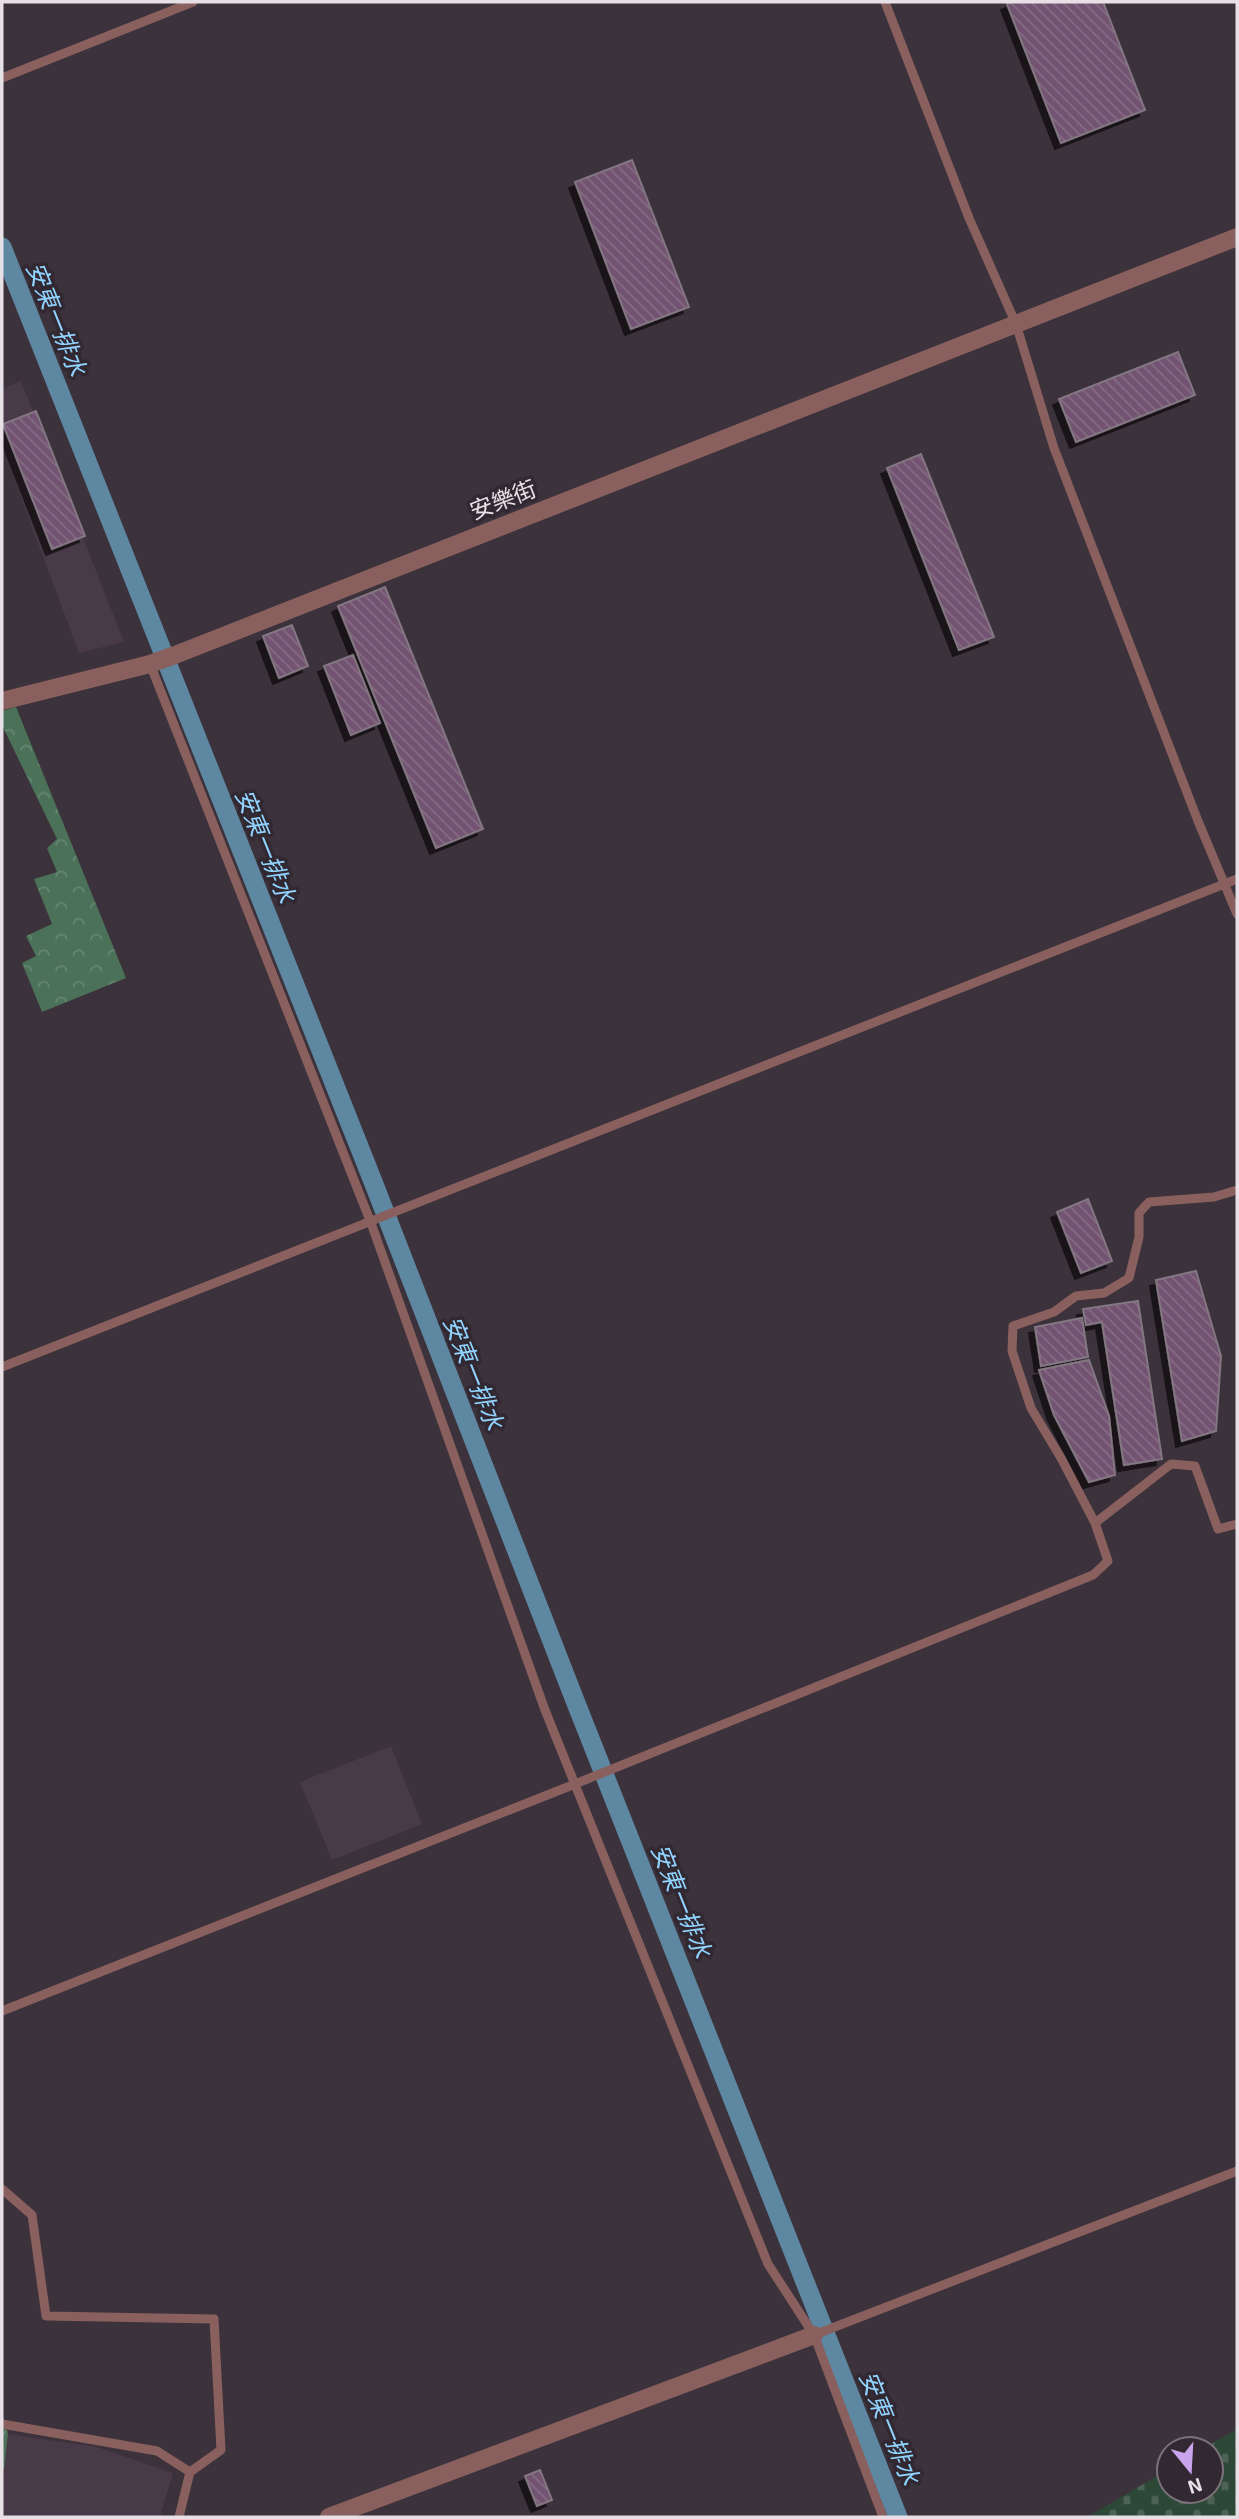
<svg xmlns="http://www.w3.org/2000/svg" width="1239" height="2519" font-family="'Exo 2','Noto Sans TC',sans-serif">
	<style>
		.built { fill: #483a47 }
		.forest { fill: url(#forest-crowns) }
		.cemetery { fill: url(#cemetery-stones) }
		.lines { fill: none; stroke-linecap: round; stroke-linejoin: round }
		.canal { stroke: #5e87a2; stroke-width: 19 }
		.building { fill: url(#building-back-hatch); stroke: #837782; stroke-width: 2; filter: url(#shadow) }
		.service { stroke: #89605e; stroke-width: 9 }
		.minor { stroke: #89605e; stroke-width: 18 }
		.labels { text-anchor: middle; stroke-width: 7; stroke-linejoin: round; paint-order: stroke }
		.street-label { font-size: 23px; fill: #e7e1e7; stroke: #312831 }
		.water-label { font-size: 24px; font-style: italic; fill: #91d4ff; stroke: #312831 }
	</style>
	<defs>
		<pattern id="forest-crowns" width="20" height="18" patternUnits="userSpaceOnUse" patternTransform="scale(1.75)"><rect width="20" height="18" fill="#4b7258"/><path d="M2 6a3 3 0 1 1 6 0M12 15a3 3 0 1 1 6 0" fill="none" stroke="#658670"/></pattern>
		<pattern id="cemetery-stones" width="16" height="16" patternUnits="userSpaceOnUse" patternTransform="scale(1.75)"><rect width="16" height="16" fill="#2e4837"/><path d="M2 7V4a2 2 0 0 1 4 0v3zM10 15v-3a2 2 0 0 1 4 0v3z" fill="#4c6254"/></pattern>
		<pattern id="building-back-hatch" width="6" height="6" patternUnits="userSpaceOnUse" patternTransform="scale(1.75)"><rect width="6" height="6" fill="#725371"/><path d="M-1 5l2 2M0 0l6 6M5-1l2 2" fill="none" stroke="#866b85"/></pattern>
		<filter id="shadow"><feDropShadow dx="-6" dy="6" stdDeviation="0" flood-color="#0009"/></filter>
	</defs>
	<rect width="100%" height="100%" fill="#3c323b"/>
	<path class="built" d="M21,381l103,261 -45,11 -77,-207v-57z
		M391,1746l31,78 -90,36 -32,-78z
		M8,2434l89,13 76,26 -13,44h-158v-47l2,-1z"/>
	<path class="forest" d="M16,707l110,271 -84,34 -20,-49 14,-7 -10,-20 26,-12 -18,-45 23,-7 -10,-24 10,-9 -55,-114v-14z
		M2,2413l6,21 -4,35 -2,1z"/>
	<path class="cemetery" d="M1237,2429v88h-150l82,-48v22h42v-42h-8z"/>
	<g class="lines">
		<path class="canal" d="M2,247l370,932 202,519 324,819"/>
	</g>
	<path class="building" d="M1012,2h91l42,108 -84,33 -54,-139z
		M632,160l57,147 -58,22 -56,-147z
		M1178,352l17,43 -119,47 -17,-43z
		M36,411l49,125 -33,13 -49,-125z
		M921,454l73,183 -35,13 -72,-182z
		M385,587l98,242 -47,19 -98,-242z
		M292,625l16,41 -29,12 -16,-42z
		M353,655l27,68 -29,12 -27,-69z
		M1088,1199l24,62 -31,12 -24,-61z
		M1196,1271l25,85 -5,75 -34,10 -26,-161z
		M1138,1301l24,158 -38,6 -22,-143 -16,3 -3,-16z
		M1082,1318l6,39 -47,9 -6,-39z
		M1089,1360l20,56 6,59 -26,7 -35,-67 -15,-45z
		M540,2470l12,30 -15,6 -12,-30z"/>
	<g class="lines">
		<path class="service" d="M885,2l84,216 47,106 38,124 144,373 39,93
			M2,78l191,-76
			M150,664l221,559 174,487 223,554 46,71 69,182
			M2,1367l1235,-488
			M1095,1523l76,-59 24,2 23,63 19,-5
			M2,2011l573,-227 518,-209 15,-14 -13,-38 -34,-65 -30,-50 -19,-57 1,-25 41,-14 22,-16 28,-3 25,-15 10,-41v-24l10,-11 65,-5 23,-7
			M2,2189l30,26 14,101 168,3 7,131 -31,22 -11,45
			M814,2335l423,-164
			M2,2424l155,27 33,21"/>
		<path class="minor" d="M2,701l148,-37 25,-9 1062,-418
			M329,2517l485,-182"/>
	</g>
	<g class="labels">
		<g class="street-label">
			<text transform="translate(503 500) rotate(-21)" y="8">安樂街</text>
		</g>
		<g class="water-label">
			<text transform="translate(56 319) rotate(68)" y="8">安東一排水</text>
			<text transform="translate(265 846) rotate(68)" y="8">安東一排水</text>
			<text transform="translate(473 1373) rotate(68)" y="8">安東一排水</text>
			<text transform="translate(681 1901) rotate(68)" y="8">安東一排水</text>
			<text transform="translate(889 2428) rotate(68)" y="8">安東一排水</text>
		</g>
	</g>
	<rect width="1239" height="2519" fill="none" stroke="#e7e1e7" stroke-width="7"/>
	<g transform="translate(1190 2470) rotate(162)"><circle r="33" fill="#312831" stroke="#7a727a" stroke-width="2"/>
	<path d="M0-5L12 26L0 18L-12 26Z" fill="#c9a5ee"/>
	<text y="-10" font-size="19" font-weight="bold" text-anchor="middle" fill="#e7e1e7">N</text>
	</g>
</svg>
